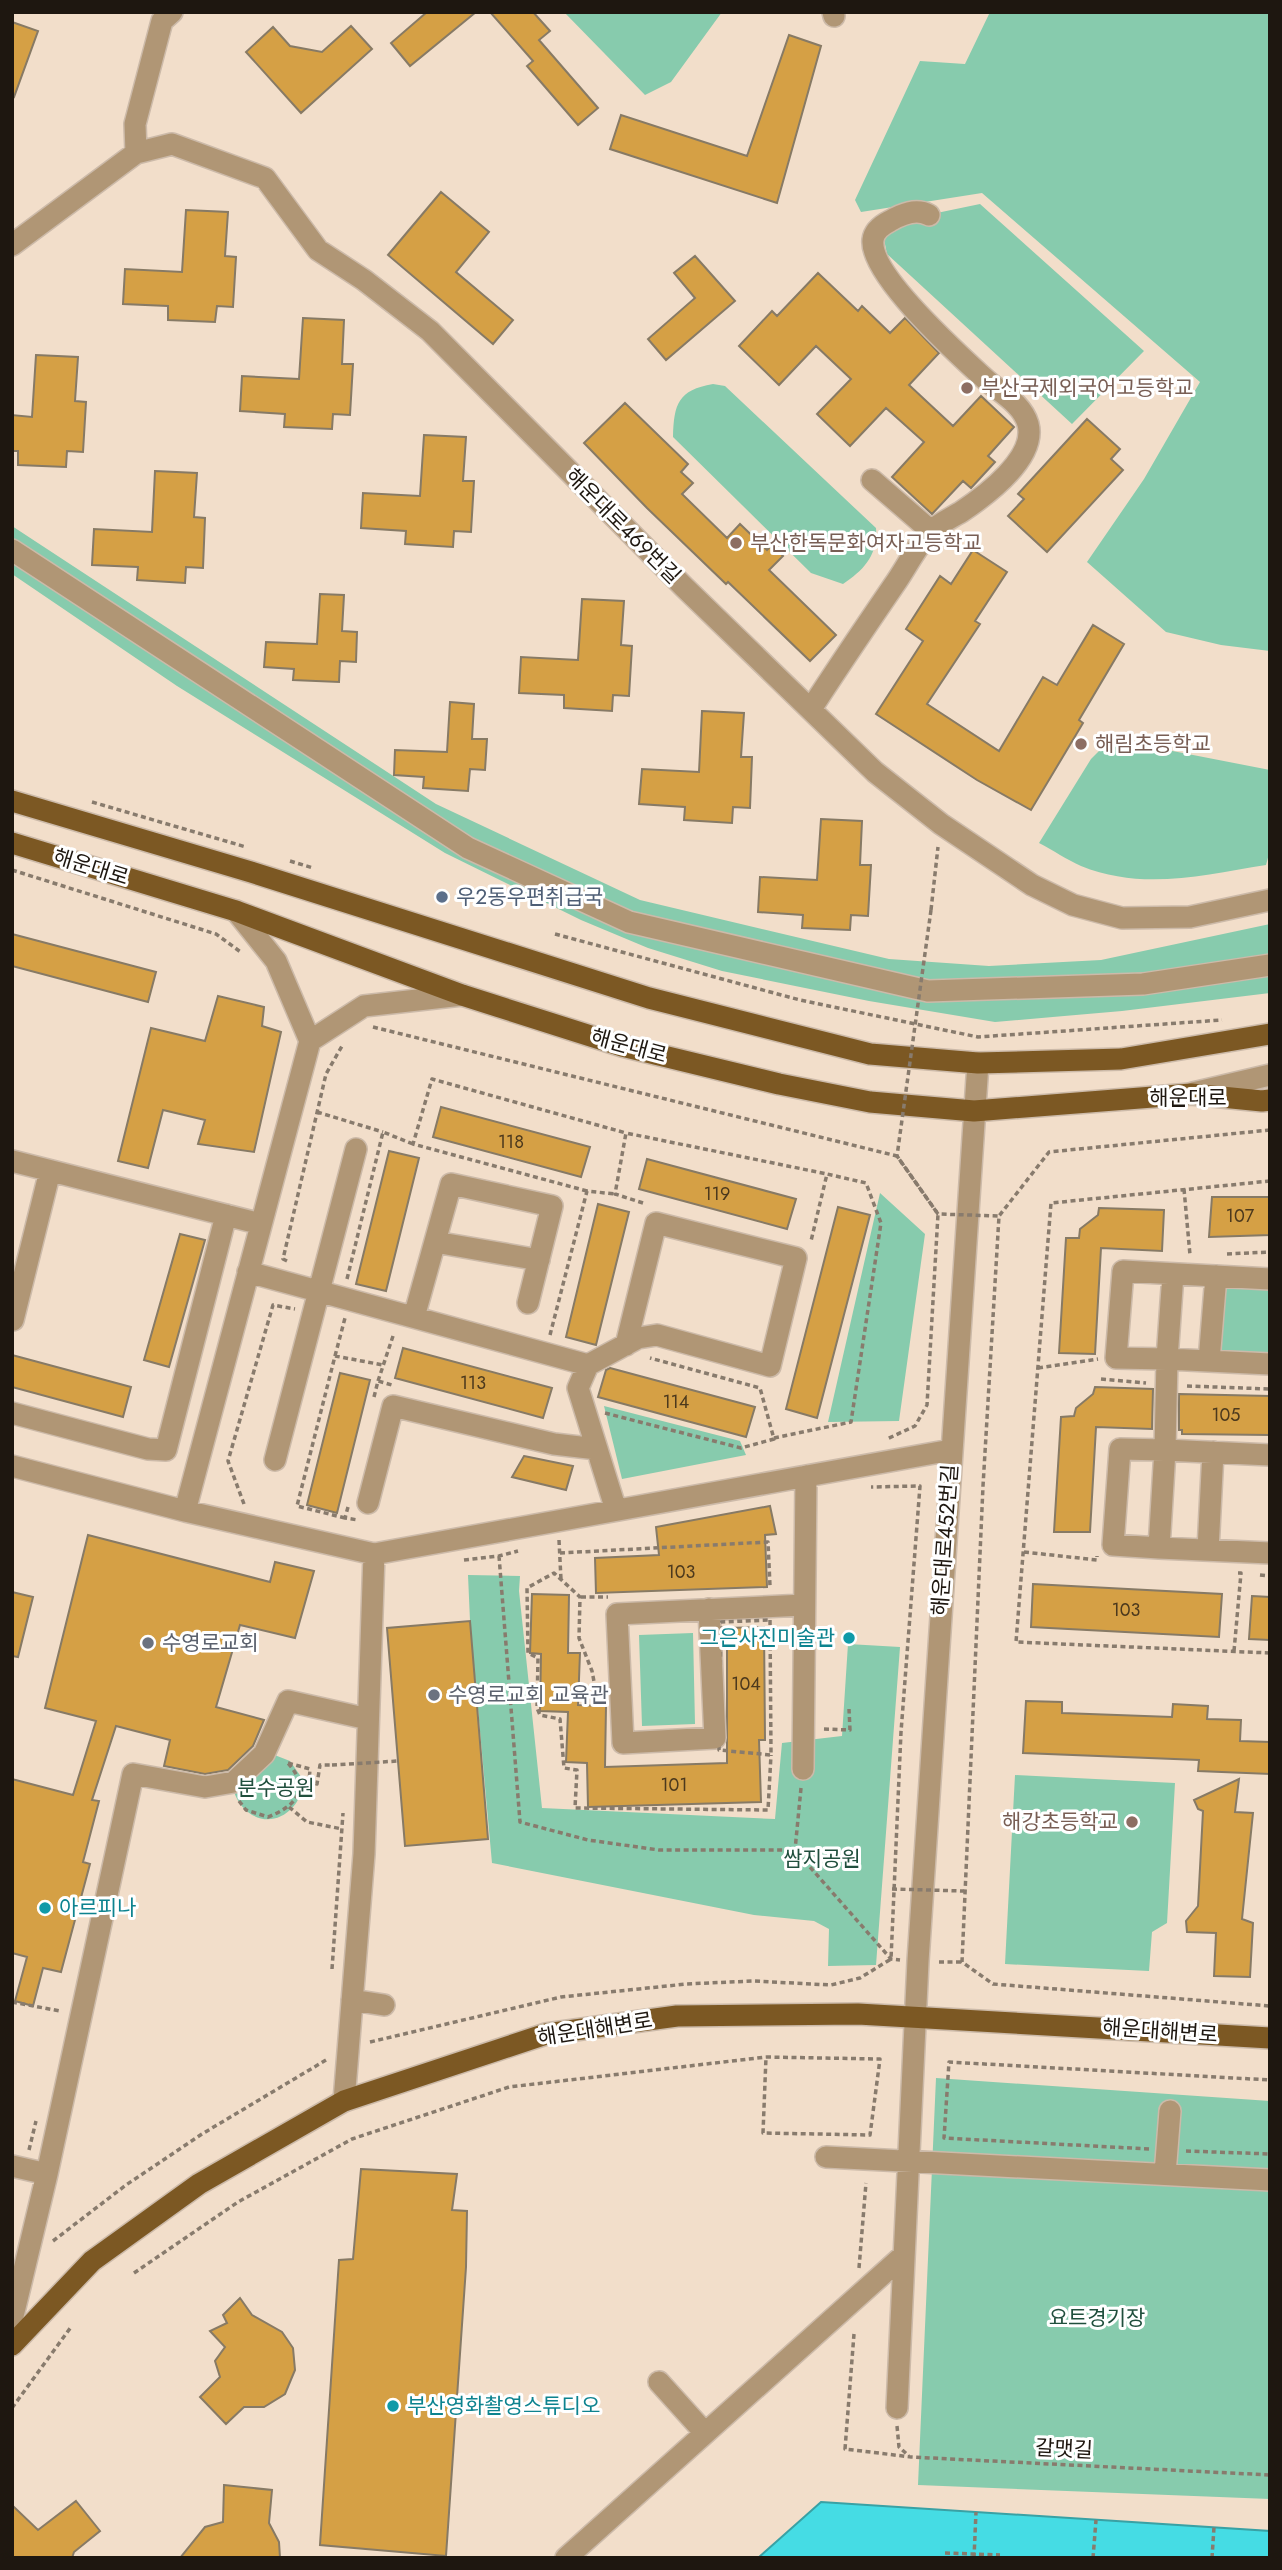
<svg xmlns="http://www.w3.org/2000/svg" width="1282" height="2570" font-family="Jost,'Noto Sans KR',sans-serif">
	<style>
		.green { fill: #87cbad }
		.water { fill: #45dce4; stroke: #39a1a4; stroke-width: 2 }
		.building { fill: #d5a045; stroke: #877a65; stroke-width: 2 }
		.lines { fill: none; stroke-linecap: round; stroke-linejoin: round }
		.minor-casing { stroke: #ccbaa9; stroke-width: 24 }
		.major-casing { stroke: #ccbaa9; stroke-width: 24 }
		.path { stroke: #887b6d; stroke-width: 3.5; stroke-dasharray: 5 3.5; stroke-linecap: butt }
		.minor { stroke: #b09675; stroke-width: 21 }
		.major { stroke: #7c5823; stroke-width: 21 }
		.path-bridge { stroke: #887b6d; stroke-width: 3.5; stroke-dasharray: 5 3.5; stroke-linecap: butt }
		.education-dot { fill: #8d6e63; stroke: #fff; stroke-width: 2.5 }
		.service-dot { fill: #5c6f8a; stroke: #fff; stroke-width: 2.5 }
		.culture-dot { fill: #0f9aa8; stroke: #fff; stroke-width: 2.5 }
		.worship-dot { fill: #6b7280; stroke: #fff; stroke-width: 2.5 }
		.labels { text-anchor: middle; stroke-width: 6; stroke-linejoin: round; paint-order: stroke }
		.number-label { font-size: 18px; fill: #4c391d }
		.education-label { font-size: 21px; fill: #785e54; stroke: #fff; text-anchor: start }
		.street-label { font-size: 21px; fill: #1e1710; stroke: #fff }
		.service-label { font-size: 21px; fill: #4e5e75; stroke: #fff; text-anchor: start }
		.culture-label { font-size: 21px; fill: #0d838f; stroke: #fff; text-anchor: start }
		.worship-label { font-size: 21px; fill: #5b616d; stroke: #fff; text-anchor: start }
		.park-label { font-size: 21px; fill: #204f3d; stroke: #fff }
	</style>
	<rect width="100%" height="100%" fill="#f2deca"/>
	<path class="green" d="M564,12h158l-51,70 -26,13z
		M990,12h280v639l-49,-6 -55,-13 -79,-70 57,-83 56,-97 -218,-189 -121,19 -6,-12 65,-139 45,3z
		M980,204l164,147 -72,73 -185,-170 -4,-20 20,-14z
		M713,384l12,2 151,142c2,27 -12,42 -33,56l-32,-11 -138,-136c1,-33 5,-47 40,-53z
		M12,526l424,278 204,96 249,59 100,7 112,-6 169,-36v69l-148,18 -127,11 -126,-21 -147,-30 -74,-23 -67,-28 -136,-67 -268,-167 -165,-112z
		M1111,739l159,31v80l-4,15c-63,10 -123,26 -185,1 -14,-6 -28,-16 -42,-23l52,-84z
		M880,1193l45,41 -26,187 -71,1z
		M1227,1283l43,1v72l-50,-3z
		M604,1406l136,35 6,14 -124,24z
		M468,1575l52,1 -1,15 23,217 233,11 7,-76 60,-7 6,-92 52,3 -24,318 -48,1 1,-37 -15,-8 -60,-6 -262,-52 -22,-242z
		M693,1633l2,91 -53,2 -3,-91z
		M272,1754l18,7 14,20c-2,9 -5,20 -11,26 -22,24 -52,10 -60,-18z
		M1015,1775l160,8 -8,140 -15,9 -3,39 -144,-7z
		M936,2078l334,23v398l-352,-14z"/>
	<path class="water" d="M821,2502l449,29v27h-512z"/>
	<path class="building" d="M427,12h49l-66,54 -19,-23z
		M490,12h43l17,19 -11,9 59,68 -20,17 -51,-59 6,-5z
		M12,22l26,9 -24,66 -2,-1z
		M351,26l21,23 -71,64 -55,-61 27,-25 17,19 32,6z
		M789,35l32,11 -44,157 -167,-54 11,-34 126,41z
		M441,192l48,40 -33,40 57,48 -20,24 -105,-89z
		M186,210l42,2 -3,44 11,1 -3,50 -16,-1 -2,16 -47,-2v-14l-45,-2 2,-35 57,3z
		M695,256l40,45 -69,59 -18,-21 47,-41 -21,-25z
		M818,273l40,38 4,-5 28,27 15,-15 34,35 -30,32 44,41 28,-30 33,31 -26,29 7,6 -24,26 -8,-7 -31,33 -40,-37 32,-35 -38,-34 -36,38 -33,-32 34,-35 -35,-33 -37,39 -40,-39 33,-35 5,5z
		M303,318l41,2 -2,44h11l-3,51 -17,-1 -1,15 -48,-2 1,-13 -45,-3 2,-35 57,3z
		M36,355l42,2 -3,44 11,1 -3,50 -16,-1 -1,16 -48,-2v-14h-6v-36l20,2z
		M625,403l63,61 -7,8 12,11 -11,11 45,44 13,-14 27,26 5,-5 11,11 -14,14 67,65 -26,26 -82,-79 -2,2 -79,-76 -63,-65z
		M1087,419l33,30 -9,10 12,11 -76,82 -39,-36 16,-17 -6,-5z
		M424,435l42,2 -3,44h11l-3,51 -17,-1 -1,16 -48,-3 1,-13 -45,-3 2,-35 57,3z
		M155,471l42,2 -3,44 11,1 -2,50 -17,-1 -1,16 -48,-3 1,-13 -46,-2 2,-36 58,3z
		M973,550l34,22 -32,49 5,3 -53,80 72,47 44,-74 14,8 36,-60 31,19 -45,76 4,3 -52,87 -54,-30 -101,-66 47,-73 -17,-12 34,-53 11,8z
		M320,594l24,1 -2,36 15,1 -1,30 -16,-1 -1,21 -46,-2 1,-11 -30,-2 2,-25 51,2z
		M582,599l42,2 -3,44 11,1 -3,50 -16,-1 -1,16 -48,-3v-13l-45,-2 2,-36 57,3z
		M450,702l24,2 -2,35h15l-2,31 -15,-1 -2,22 -45,-3 1,-11 -30,-2 1,-25 52,2z
		M702,711l42,2 -3,44h11l-2,51 -17,-1 -1,16 -48,-3 1,-13 -46,-3 3,-35 57,3z
		M821,819l41,2 -2,44h11l-3,51 -17,-1 -1,15 -48,-2 1,-13 -45,-3 2,-35 57,3z
		M12,934l144,38 -8,30 -136,-36z
		M218,996l46,11 -2,19 19,6 -27,120 -56,-8 7,-24 -42,-10 -15,58 -30,-7 33,-133 54,13z
		M441,1107l149,40 -9,30 -148,-40z
		M389,1151l30,7 -33,133 -30,-7z
		M647,1159l149,40 -9,30 -148,-40z
		M1212,1197h58v38l-61,2z
		M598,1204l31,8 -33,133 -30,-8z
		M838,1207l32,8 -53,203 -31,-9z
		M1099,1208l65,2 -2,41 -61,-3 -6,106 -36,-1 7,-115h13l1,-9 18,-14z
		M180,1234l25,6 -36,127 -25,-7z
		M403,1348l149,40 -9,30 -148,-40z
		M12,1355l119,32 -8,30 -111,-30z
		M610,1368l145,39 -9,30 -148,-40 8,-27z
		M340,1373l30,7 -33,133 -30,-8z
		M1095,1387l58,2 -1,40 -56,-2 -6,105h-36l7,-115 13,-1 2,-8 17,-14z
		M1179,1394l91,2v39l-88,-1v-4h-3z
		M524,1456l49,10 -7,24 -54,-13z
		M770,1506l6,28 -11,1 2,52 -171,6 -1,-35 64,-3 -3,-28z
		M88,1535l182,47 5,-20 39,9 -19,67 -55,-13 -24,82 48,13 -11,26 -25,24 -23,4 -41,-8 6,-26 -54,-14 -24,74 7,1 -16,61 7,2 -29,108 -18,-4 -10,38 -18,-5 12,-44 -15,-4v-174l61,16 23,-74 -51,-13z
		M1033,1584l189,10 -3,43 -188,-10z
		M12,1592l21,5 -15,60 -6,-1z
		M532,1594l37,1 -1,58h12l-2,52 28,1 -1,61 122,-4v-135l37,-1 1,113h-6l2,62 -173,5 -1,-44 -21,-1 2,-50 -28,-1 1,-57 -11,-1z
		M1252,1596l18,1v43l-21,-1z
		M470,1621l18,218 -83,7 -18,-218z
		M1026,1701l36,1v11l110,4 1,-13 35,2 -1,13 34,1 -1,21 30,1v32l-72,-3 1,-11 -176,-7z
		M1239,1779l-4,33 18,1 -11,106 11,4 -3,54 -36,-1 2,-43 -29,-1 -1,-11 12,-15 5,-95 -5,-2 -4,-9z
		M361,2169l96,5 -5,36 15,1 -1,56 -20,289 -126,-11 19,-285 14,-1z
		M240,2298l12,17 30,17 11,16 2,22 -10,24 -21,13h-20l-18,17 -26,-27 20,-20 -5,-16 10,-14 -15,-16 17,-8 -4,-8z
		M224,2485l48,5 -3,33 10,19 1,16h-100l25,-31 18,-5z
		M76,2501l24,30 -26,21 -2,6h-60v-53l26,25z"/>
	<g class="lines">
		<g class="minor-casing">
			<path id="minor" d="M833,12l1,4
				M136,153l-1,-29 27,-103 10,-9
				M12,245l124,-92 36,-9 93,34 53,72 46,30 66,51 254,256 191,185 66,52 91,61 41,20 49,13 68,-1 80,-17
				M872,480l59,51
				M12,550l456,298 161,74 299,69 215,-7 127,-19
				M811,709c27,-42 55,-83 83,-124 12,-17 22,-38 36,-53 8,-8 21,-14 31,-20 24,-16 76,-54 67,-88 -6,-21 -29,-32 -44,-46 -25,-23 -115,-104 -111,-138 1,-9 9,-15 17,-19 12,-7 26,-13 39,-6
				M310,1041l54,-35 98,-11
				M1193,1093l77,-18
				M12,1161l249,63
				M435,1242l104,18
				M248,1272l340,93 50,-27 19,-3 113,31 26,-108 -140,-35 -30,122
				M1173,1274l-6,85 103,5
				M414,1317l37,-133 101,22 -24,97
				M13,1320l37,-149
				M1209,1361l7,-85
				M588,1365l-10,23 38,122
				M12,1413l136,36 18,1 60,-235
				M1270,1455l-105,-5 -6,98 111,5
				M275,1460l81,-311
				M12,1466l173,45 189,43 577,-104
				M368,1503l25,-97 161,38 43,5
				M185,1511l125,-470 -34,-80 -40,-50
				M1159,1548l-46,-3 7,-96 45,1 2,-91 -51,-1 7,-87 147,8
				M1208,1550l5,-98
				M709,1609l6,129 -92,5 -6,-129 187,-9
				M803,1769l3,-293
				M352,2000l32,5
				M344,2101l20,-247 10,-300
				M826,2157l444,23
				M12,2166l35,8
				M1165,2174l5,-63
				M12,2320l35,-146 86,-400 72,13 29,-5 30,-28 24,-53 80,18
				M659,2382l46,51
				M897,2408l21,-447 60,-898
				M566,2558l338,-303"/>
		</g>
		<g class="major-casing">
			<path id="major" d="M12,801l239,71 398,126 221,56 108,9 143,-4 149,-25
				M12,843l224,68 226,84 160,51 157,38 91,18 104,9 217,-17 71,7 8,-1
				M12,2345l80,-84 107,-77 145,-83 202,-67 131,-18 181,-2 412,24"/>
		</g>
		<path class="path" d="M92,802l154,45
			M290,861l23,7
			M12,870l204,64 26,19
			M931,910l7,-63
			M555,934l245,66 178,37 244,-17
			M373,1027l524,129 41,58 -11,191 -12,21 -28,13
			M317,1112l66,20
			M1270,1130l-221,22 -50,64 -16,270 -21,476 31,22 277,22
			M1270,1181l-219,22 -35,439 254,11
			M1184,1189l6,66
			M587,1191l-174,-47 19,-65 194,54
			M643,1203l-28,-9 11,-61 201,41
			M1227,1254l43,-2
			M287,1261l-4,-2 43,-185 16,-28
			M347,1279l36,-147 30,12
			M550,1335l37,-144 28,3
			M335,1356l10,-38
			M1038,1368l60,-9
			M1101,1379l45,4
			M378,1381l16,-48
			M1187,1386l83,3
			M374,1397l4,-16 14,4
			M605,1413l136,35 33,-9 -14,-51 -110,-30
			M774,1438l77,-16 30,-199 -15,-40 -39,-9 -16,67
			M244,1504l-16,-43 45,-156 22,4
			M348,1507l-3,11 13,2
			M345,1518l-48,-12 38,-150 48,9
			M559,1540l2,40
			M1024,1552l73,8v-4
			M560,1553l208,-11 2,44
			M499,1556l21,266 68,18 71,10h136
			M464,1560l35,-4 19,-5
			M1260,1575l10,1
			M581,1597h27
			M770,1620l1,135 -52,-5 2,-128z
			M1234,1651l7,-78h-3
			M600,1696l-4,-4 -4,-21 -13,-33 1,-41 -26,-24 -27,15 1,65 10,5 -1,50 3,7 20,4 4,49 13,2 -2,38 193,2 3,-55
			M824,1729l26,1 -1,-21
			M288,1763l22,6 -1,13 8,2 3,-19h12
			M801,1788l-6,62 96,109 9,1
			M239,1801l7,9 22,7c28,-11 43,-28 20,-54
			M289,1807l18,15 35,7
			M939,1962h23
			M332,1969l11,-156
			M12,2002l48,9
			M370,2042l191,-45 125,-13 67,-3 78,4 29,-7 31,-19 10,-227 19,-246 -49,1
			M766,2057l114,2 -10,76 -107,-2z
			M1149,2149l-205,-11 5,-76 321,18
			M29,2150l7,-29
			M1186,2151l84,3
			M53,2241l73,-56 76,-51 124,-74
			M859,2268l7,-85
			M134,2273l104,-71 114,-63 157,-52 257,-30
			M854,2334l-9,115 66,8 359,18
			M12,2408l59,-81
			M897,2426l2,21 10,9
			M945,2553l55,2
			M974,2558l2,-46
			M1093,2558l3,-38
			M1212,2558l2,-31"/>
		<use href="#minor" class="minor"/>
		<use href="#major" class="major"/>
		<path class="path-bridge" d="M931,910l-34,246 41,58 61,2
			M332,1765l66,-4
			M892,1889l72,2"/>
	</g>
	<g class="education-dot">
		<circle cx="967" cy="388" r="7"/>
		<circle cx="736" cy="543" r="7"/>
		<circle cx="1081" cy="744" r="7"/>
		<circle cx="1132" cy="1822" r="7"/>
	</g>
	<circle class="service-dot" cx="442" cy="897" r="7"/>
	<g class="culture-dot">
		<circle cx="849" cy="1638" r="7"/>
		<circle cx="45" cy="1908" r="7"/>
		<circle cx="393" cy="2406" r="7"/>
	</g>
	<g class="worship-dot">
		<circle cx="148" cy="1643" r="7"/>
		<circle cx="434" cy="1695" r="7"/>
	</g>
	<g class="labels">
		<g class="number-label">
			<text x="511" y="1148">118</text>
			<text x="717" y="1200">119</text>
			<text x="1240" y="1222">107</text>
			<text x="473" y="1389">113</text>
			<text x="676" y="1408">114</text>
			<text x="1226" y="1421">105</text>
			<text x="681" y="1578">103</text>
			<text x="1126" y="1616">103</text>
			<text x="746" y="1690">104</text>
			<text x="674" y="1791">101</text>
		</g>
		<g class="education-label">
			<text x="981" y="395">부산국제외국어고등학교</text>
			<text x="750" y="550">부산한독문화여자고등학교</text>
			<text x="1095" y="751">해림초등학교</text>
			<text x="1118" y="1829" text-anchor="end">해강초등학교</text>
		</g>
		<g class="street-label">
			<text transform="translate(623 526) rotate(45)" y="7">해운대로469번길</text>
			<text transform="translate(91 867) rotate(17)" y="7">해운대로</text>
			<text transform="translate(629 1046) rotate(15)" y="7">해운대로</text>
			<text x="1188" y="1105">해운대로</text>
			<text transform="translate(945 1540) rotate(-86)" y="7">해운대로452번길</text>
			<text transform="translate(595 2029) rotate(-9)" y="7">해운대해변로</text>
			<text transform="translate(1160 2031) rotate(4)" y="7">해운대해변로</text>
			<text transform="translate(1064 2449) rotate(3)" y="7">갈맷길</text>
		</g>
		<g class="service-label">
			<text x="456" y="904">우2동우편취급국</text>
		</g>
		<g class="culture-label">
			<text x="835" y="1645" text-anchor="end">그은사진미술관</text>
			<text x="59" y="1915">아르피나</text>
			<text x="407" y="2413">부산영화촬영스튜디오</text>
		</g>
		<g class="worship-label">
			<text x="162" y="1650">수영로교회</text>
			<text x="448" y="1702">수영로교회 교육관</text>
		</g>
		<g class="park-label">
			<text x="276" y="1795">분수공원</text>
			<text x="822" y="1866">쌈지공원</text>
			<text x="1097" y="2325">요트경기장</text>
		</g>
	</g>
	<rect width="1282" height="2570" fill="none" stroke="#1e1710" stroke-width="28"/>
</svg>
